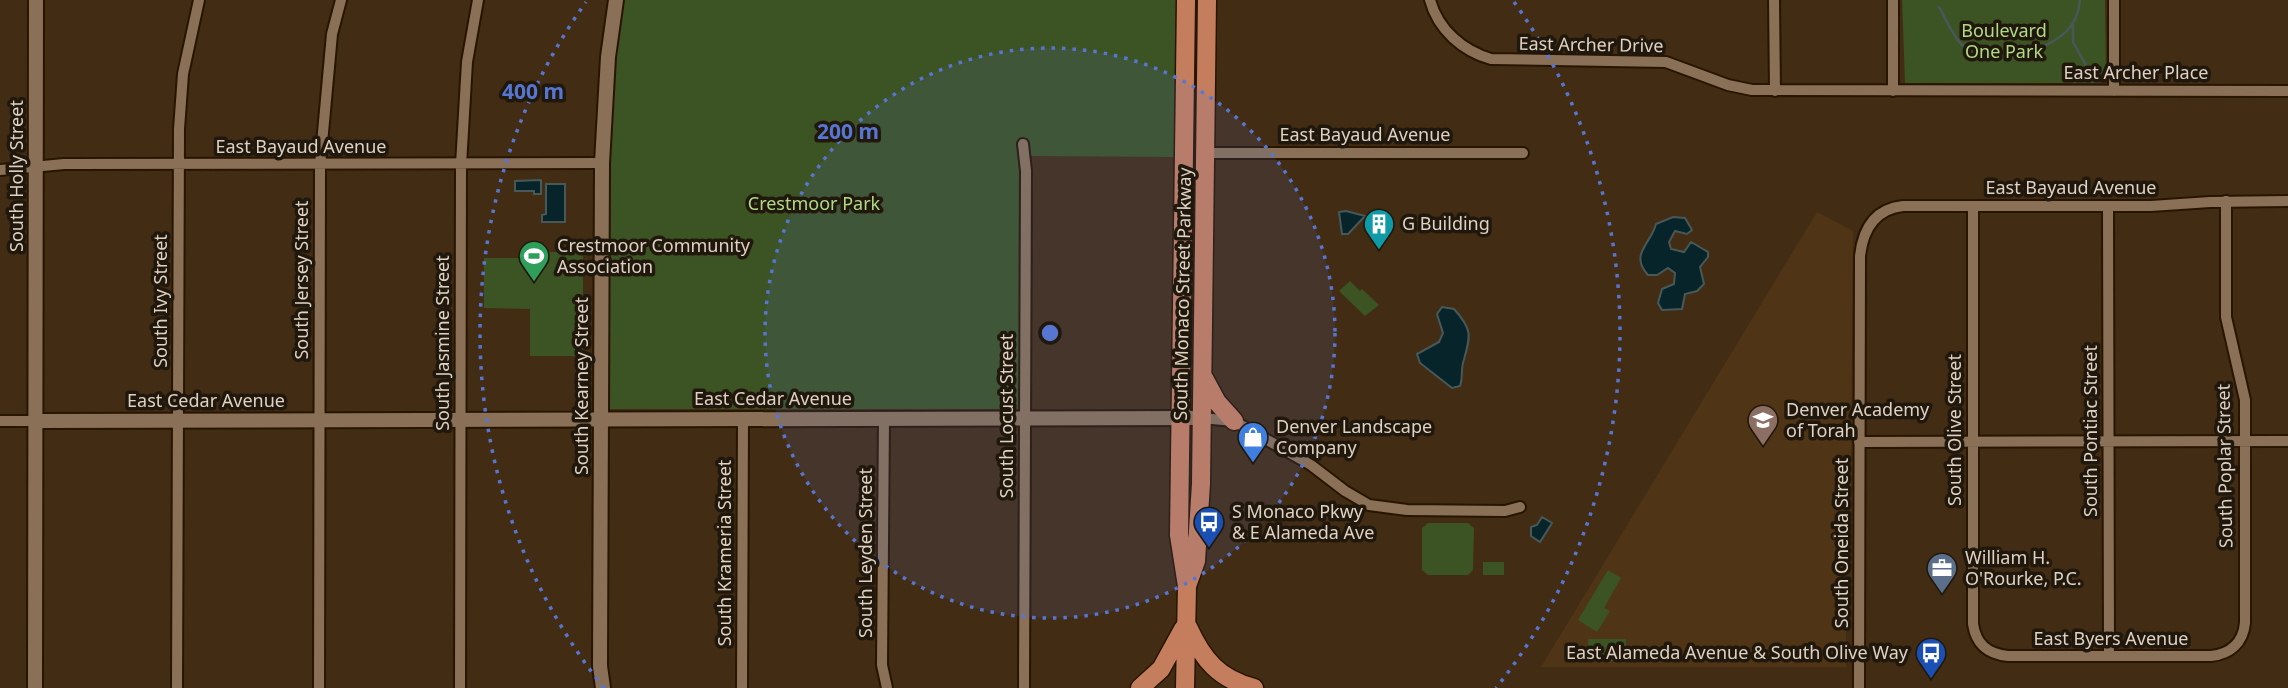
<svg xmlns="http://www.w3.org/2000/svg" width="2288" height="688" font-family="'Noto Sans',sans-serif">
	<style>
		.built { fill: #4f3515 }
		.green { fill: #3c5323 }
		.water { fill: #06242a; stroke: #475858; stroke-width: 2 }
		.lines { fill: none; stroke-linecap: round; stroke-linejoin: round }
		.stream { stroke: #475858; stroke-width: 2.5 }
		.minor-casing { stroke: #281500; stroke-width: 14 }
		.tertiary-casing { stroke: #281500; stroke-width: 18 }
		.primary-casing { stroke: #281500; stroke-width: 21 }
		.minor { stroke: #897056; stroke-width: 10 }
		.tertiary { stroke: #897056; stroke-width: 14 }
		.primary { stroke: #c57e5d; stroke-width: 18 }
		.ring { fill: none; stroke: #5776d2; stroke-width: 3.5; stroke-dasharray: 3.5 7 }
		.labels { text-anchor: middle; stroke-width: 7; stroke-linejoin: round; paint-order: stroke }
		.park-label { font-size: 18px; fill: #b0db84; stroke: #21180d }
		.street-label { font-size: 18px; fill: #dfd2c3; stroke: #21180d }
		.poi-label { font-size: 18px; fill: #dfd2c3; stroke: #21180d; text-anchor: start }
		.centre { fill: #5776d2; stroke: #21180d; stroke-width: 3.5 }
		.ring-label { font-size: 21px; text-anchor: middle; font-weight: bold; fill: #5776d2; stroke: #21180d; stroke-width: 7; stroke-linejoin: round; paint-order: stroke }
	</style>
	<rect width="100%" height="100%" fill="#422d14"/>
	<path class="built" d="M1817,212l36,19 -2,258 -5,1v177h-305z"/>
	<path class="green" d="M622,0h556l-2,157 -146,-1v253h-420l-1,-261 3,-75z
		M1902,0h203l1,73h-5l-3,10h-193z
		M533,252h50v104h-53v-47l-46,-1v-50h48z
		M1350,281l10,10 2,-2 17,16 -14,11 -26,-25z
		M1428,523h40l6,5 -1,42 -5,5h-40l-6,-5v-42z
		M1483,562h21v13h-21z
		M1608,570l13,8 -17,30 6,3 -13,21 -19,-12z
		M1588,639h38v22h-38z"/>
	<path class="water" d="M541,180v14h-7v-3h-19v-10z
		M546,184h19v38h-23v-7l4,-1z
		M1346,211l19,5 -17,18h-6l-3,-22z
		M1673,217l12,1 7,12 -5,4 -12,-3 -6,11 2,7 13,3 7,-10 17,10v5l-8,10 4,17 -7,7 -12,3 -3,15 -20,1 -4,-7 4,-14 12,-5 1,-11 -7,-5 -11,7h-9c-19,-21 3,-31 8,-51z
		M1442,307l12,2c20,22 16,28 9,54 -2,7 0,15 -3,23l-8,2 -32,-25 -3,-9 22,-12 4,-9 -6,-19z
		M1542,517l10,6 -12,19 -9,-6v-9l6,-2z"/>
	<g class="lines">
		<path class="stream" d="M1939,7c7,12 13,28 23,38 25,25 91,6 109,-19 6,-8 8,-17 9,-26
			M2073,25v17l14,25"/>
		<g class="minor-casing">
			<path id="minor" d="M1430,0c8,30 33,51 61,59l175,3 62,23 24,5 536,1
				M1774,0l1,91
				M1893,0v91
				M2114,0v91
				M1023,144l3,27 -2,517
				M1206,153h317
				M0,170l64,-6 538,-1
				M1973,206v418c3,20 14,30 35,32h203c19,-2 32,-13 34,-33v-223l-19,-83v-116
				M2108,206l1,450
				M884,418l-2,247 5,23
				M1201,418l33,3 77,44 34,26 24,14 38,5 98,1 15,-4
				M0,421h35
				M1859,442l429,-1
				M177,688l2,-559 4,-55 16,-74
				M319,688l1,-523 12,-131 9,-34
				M460,688l1,-523 6,-103 11,-62
				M742,688l1,-269
				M1859,688l1,-432c3,-27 15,-47 43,-50h248l59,-4 78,-1"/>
		</g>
		<g class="tertiary-casing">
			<path id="tertiary" d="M35,421l1166,-3
				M35,688l1,-688
				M603,688l-3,-22 2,-503 6,-106 8,-57"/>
		</g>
		<g class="primary-casing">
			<path id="primary" d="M1204,378l13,24 17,19
				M1187,586l9,-25 5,-77 6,-484
				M1188,627c15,33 31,52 66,61
				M1140,688l21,-19 22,-40
				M1185,688l2,-102 -8,-51 7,-535"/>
		</g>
		<use href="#minor" class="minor"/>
		<use href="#tertiary" class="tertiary"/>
		<use href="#primary" class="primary"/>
	</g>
	<circle cx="1050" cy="333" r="285" fill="#5776d2" fill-opacity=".12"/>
	<g class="ring">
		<circle cx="1050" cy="333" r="285"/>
		<path d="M604 688A570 570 0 0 1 586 2M1514 2A570 570 0 0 1 1496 688"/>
	</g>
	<defs>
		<g id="building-pin" transform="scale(1.575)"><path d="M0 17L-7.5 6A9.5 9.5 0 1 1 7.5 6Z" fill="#0f9aa8" stroke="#21180d"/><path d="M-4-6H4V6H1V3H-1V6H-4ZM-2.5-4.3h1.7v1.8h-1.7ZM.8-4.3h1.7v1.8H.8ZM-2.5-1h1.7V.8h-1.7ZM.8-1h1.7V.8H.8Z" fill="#fff"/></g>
		<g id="stadium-pin" transform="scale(1.575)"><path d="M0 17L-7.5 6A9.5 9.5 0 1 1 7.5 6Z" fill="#2e9e5b" stroke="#21180d"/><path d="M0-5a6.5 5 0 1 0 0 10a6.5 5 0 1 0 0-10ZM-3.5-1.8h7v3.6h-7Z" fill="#fff"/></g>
		<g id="school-pin" transform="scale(1.575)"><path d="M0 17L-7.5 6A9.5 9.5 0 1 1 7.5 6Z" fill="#8d6e63" stroke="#21180d"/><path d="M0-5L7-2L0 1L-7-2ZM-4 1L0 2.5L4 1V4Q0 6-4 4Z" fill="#fff"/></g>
		<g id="shop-pin" transform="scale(1.575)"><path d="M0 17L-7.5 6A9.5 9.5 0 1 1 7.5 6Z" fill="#3f7fe0" stroke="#21180d"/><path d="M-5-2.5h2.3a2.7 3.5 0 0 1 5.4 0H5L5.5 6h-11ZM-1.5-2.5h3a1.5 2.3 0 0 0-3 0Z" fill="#fff"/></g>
		<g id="bus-pin" transform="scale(1.575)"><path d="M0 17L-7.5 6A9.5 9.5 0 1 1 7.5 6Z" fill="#1a4fb4" stroke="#21180d"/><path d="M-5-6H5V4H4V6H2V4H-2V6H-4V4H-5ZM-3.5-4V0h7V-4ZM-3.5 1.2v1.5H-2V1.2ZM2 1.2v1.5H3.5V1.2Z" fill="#fff"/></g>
		<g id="office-pin" transform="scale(1.575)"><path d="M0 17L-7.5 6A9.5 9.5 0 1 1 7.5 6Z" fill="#5c6f8a" stroke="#21180d"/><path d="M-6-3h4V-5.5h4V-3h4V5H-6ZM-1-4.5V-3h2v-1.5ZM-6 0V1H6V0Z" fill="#fff"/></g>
	</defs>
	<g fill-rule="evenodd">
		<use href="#building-pin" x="1379" y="224"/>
		<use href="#stadium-pin" x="534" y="256"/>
		<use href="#school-pin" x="1763" y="420"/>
		<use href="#shop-pin" x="1253" y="437"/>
		<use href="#bus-pin" x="1209" y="522"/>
		<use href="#office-pin" x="1942" y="568"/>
		<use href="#bus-pin" x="1931" y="653"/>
	</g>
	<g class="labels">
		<g class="park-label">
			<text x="2004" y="37">Boulevard<tspan x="2004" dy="21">One Park</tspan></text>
			<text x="814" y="210">Crestmoor Park</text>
		</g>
		<g class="street-label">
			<text transform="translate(1591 45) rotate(1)" y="6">East Archer Drive</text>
			<text x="2136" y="79">East Archer Place</text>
			<text x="1365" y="141">East Bayaud Avenue</text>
			<text x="301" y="153">East Bayaud Avenue</text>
			<text transform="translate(17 176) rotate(-90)" y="6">South Holly Street</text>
			<text x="2071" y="194">East Bayaud Avenue</text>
			<text transform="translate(302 280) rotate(-90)" y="6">South Jersey Street</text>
			<text transform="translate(1183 294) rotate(-89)" y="6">South Monaco Street Parkway</text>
			<text transform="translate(161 301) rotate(-90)" y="6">South Ivy Street</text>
			<text transform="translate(443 343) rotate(-90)" y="6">South Jasmine Street</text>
			<text transform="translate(582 386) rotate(-90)" y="6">South Kearney Street</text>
			<text x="773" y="405">East Cedar Avenue</text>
			<text x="206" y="407">East Cedar Avenue</text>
			<text transform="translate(1007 416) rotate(-90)" y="6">South Locust Street</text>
			<text transform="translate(1955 430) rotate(-90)" y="6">South Olive Street</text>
			<text transform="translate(2091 431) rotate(-90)" y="6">South Pontiac Street</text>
			<text transform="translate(2225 466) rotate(-91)" y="6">South Poplar Street</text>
			<text transform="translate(1842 543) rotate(-90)" y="6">South Oneida Street</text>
			<text transform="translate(725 553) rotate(-90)" y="6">South Krameria Street</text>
			<text transform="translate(866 553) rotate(-90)" y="6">South Leyden Street</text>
			<text x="2111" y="645">East Byers Avenue</text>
		</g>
		<g class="poi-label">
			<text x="1402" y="230">G Building</text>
			<text x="557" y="252">Crestmoor Community<tspan x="557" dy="21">Association</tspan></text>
			<text x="1786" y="416">Denver Academy<tspan x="1786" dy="21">of Torah</tspan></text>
			<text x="1276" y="433">Denver Landscape<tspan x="1276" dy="21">Company</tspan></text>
			<text x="1232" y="518">S Monaco Pkwy<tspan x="1232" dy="21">&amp; E Alameda Ave</tspan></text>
			<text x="1965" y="564">William H.<tspan x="1965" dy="21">O'Rourke, P.C.</tspan></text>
			<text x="1908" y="659" text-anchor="end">East Alameda Avenue &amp; South Olive Way</text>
		</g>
	</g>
	<circle cx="1050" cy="333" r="10" class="centre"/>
	<g class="ring-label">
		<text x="533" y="99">400 m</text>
		<text x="848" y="139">200 m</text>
	</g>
</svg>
